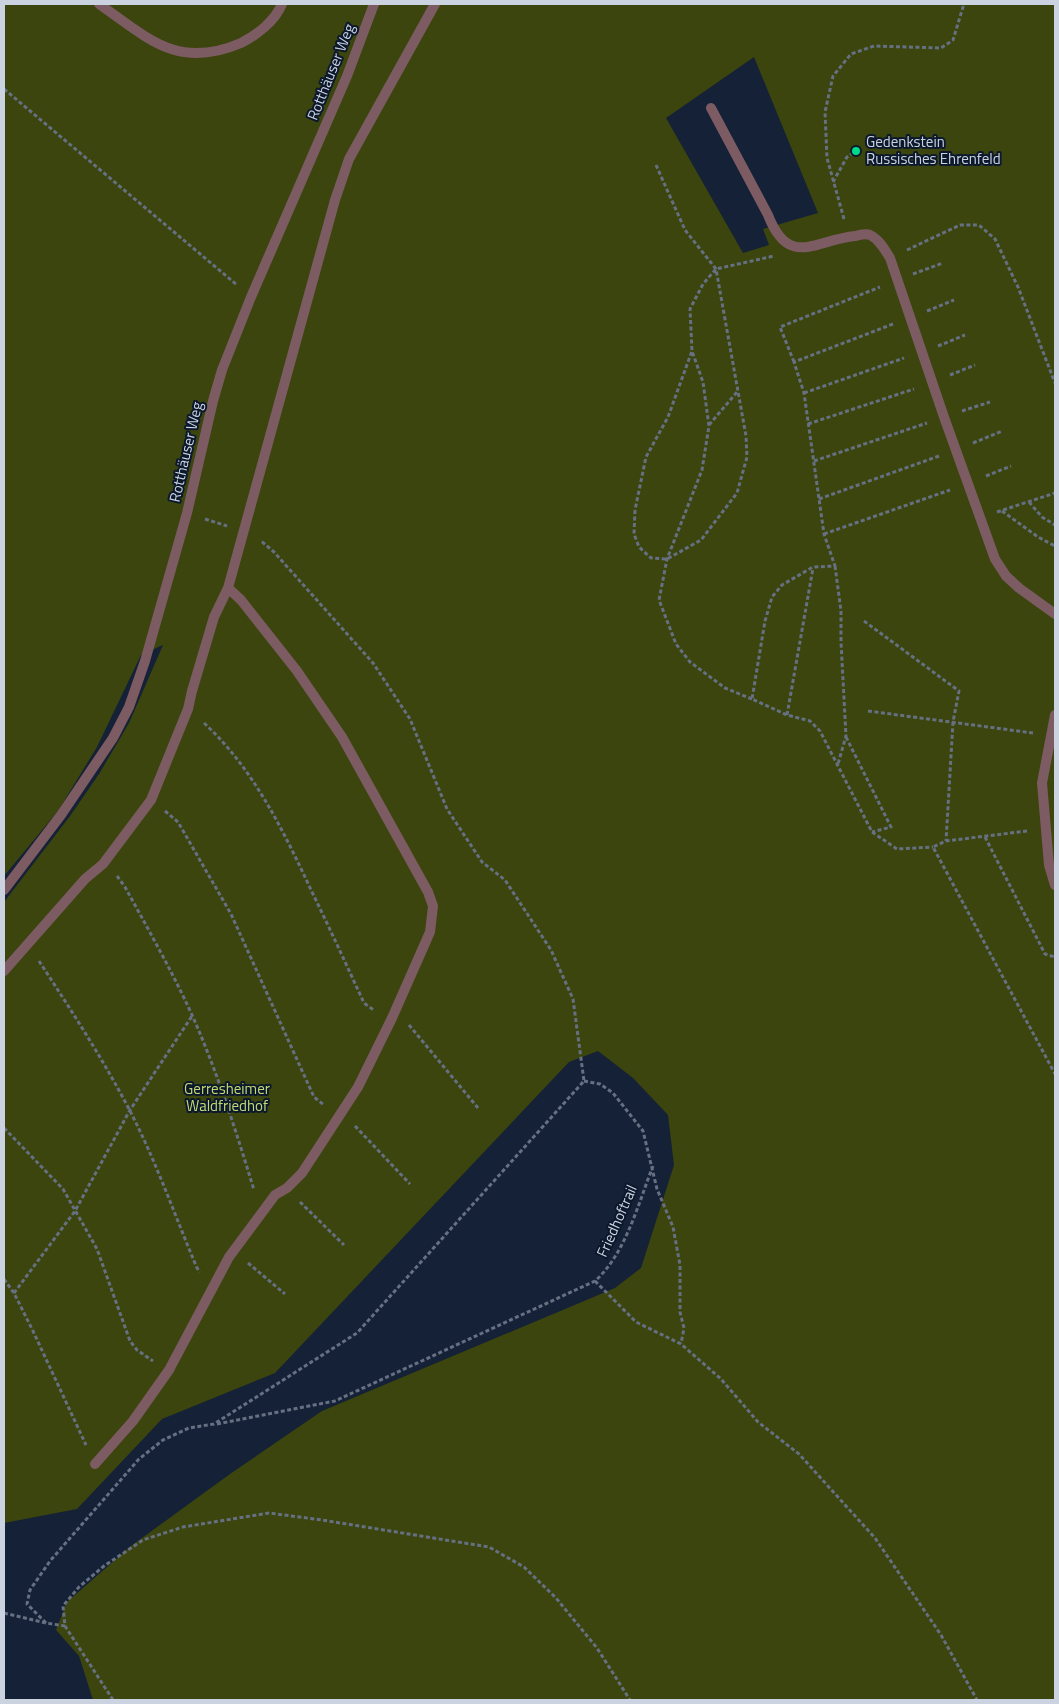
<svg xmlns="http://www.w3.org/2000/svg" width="1059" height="1704" font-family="'Titillium Web',sans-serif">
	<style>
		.green { fill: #3b450d; fill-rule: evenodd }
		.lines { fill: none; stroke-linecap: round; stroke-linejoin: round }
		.path { stroke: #667082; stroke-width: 3; stroke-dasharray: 4 2.5; stroke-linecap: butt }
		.lane { stroke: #7c5b63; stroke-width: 10 }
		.street { stroke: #7c5b63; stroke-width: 10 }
		.poi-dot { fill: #00d98c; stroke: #0c182c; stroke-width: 2 }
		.labels { text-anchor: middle; stroke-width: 4; stroke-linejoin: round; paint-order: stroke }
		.street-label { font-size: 15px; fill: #cbd3e1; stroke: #0c182c }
		.poi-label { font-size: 15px; fill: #cbd3e1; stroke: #0c182c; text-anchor: start }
		.park-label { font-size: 15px; fill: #c4da74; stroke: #0c182c }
	</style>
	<rect width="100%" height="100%" fill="#152136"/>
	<path class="green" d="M4,4h1051v1696h-962l-14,-44 -23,-26 11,-28 64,-56 99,-72 92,-63 293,-123 26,-20 33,-103 -6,-50 -35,-37 -35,-27 -29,11 -294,311 -113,46 -85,90 -73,14v-621l66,-86 29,-42 30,-51 34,-78 -22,10 -44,92 -39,64 -54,65zM754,57l64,156 -55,16 6,16 -26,8 -77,-135z"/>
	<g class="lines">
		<path class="path" d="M4,89l233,196
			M656,165l29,65 31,39 30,167 1,21 -10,36 -36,47 -34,19 -16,-1 -12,-11 -5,-13 1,-24 11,-53 22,-40 24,-66
			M833,182l14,-25 9,-6
			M844,219l-17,-61 -2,-46 8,-36 18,-22 23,-8 67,2 12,-8 10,-33 -1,-3
			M907,250l53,-25h19l16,14 23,48 37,96
			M913,274l30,-11
			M927,311l27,-11
			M893,324l-99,38 10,31 20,141 11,32 -22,1 -31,18 -10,12 -7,24 -13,78 35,16 23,6 10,10 52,101 25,17 36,-2
			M938,346l27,-11
			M794,362l-14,-35 100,-40
			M950,375l25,-10
			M804,393l100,-35
			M962,411l28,-9
			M808,424l106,-35
			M709,425l28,-33
			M973,443l29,-12
			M814,461l113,-38
			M986,476l25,-10
			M819,499l120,-43
			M1029,502l13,15 13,8
			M1002,511l36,26 17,9
			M997,512l58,-19
			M205,519l22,7
			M824,534l126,-44
			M835,566l6,45v31l5,94 -8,28
			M864,621l95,70 -6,31 -7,119
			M752,699l-27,-11 -35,-26 -14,-18 -17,-44 8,-41 35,-89 7,-44 -6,-44 -11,-31 -2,-42 13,-25 13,-15 58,-13
			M868,711l165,22
			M787,715l26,-147
			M204,723c50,46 80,109 108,169 18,37 35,74 52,111l11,8
			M846,737l45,90 -19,5
			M165,811l13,11 53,92 83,183 10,8
			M1027,831l-81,10 -13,6 122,227
			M985,837l60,117 10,3
			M117,876l8,11c23,42 47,84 67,128 25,56 44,116 62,175
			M39,961c32,49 64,98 91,150 26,50 45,105 67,157l3,4
			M409,1025l69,83
			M584,1081l16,3 13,9 30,38 14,58 16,38 7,38v47l4,16 -3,16
			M355,1126l55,58
			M4,1128l59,61 34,60 33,92 7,9 16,11
			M300,1202l44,43
			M248,1263l37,31
			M4,1279l10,14 19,38 53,114
			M595,1281l41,41 45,22 40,35 37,43 41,32 76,84 66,97 36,65
			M14,1293l61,-82 55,-101 62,-94
			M217,1424l118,-23 260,-120c31,-28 43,-77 58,-115
			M4,1613l42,10 19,3
			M46,1623l-19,-19 3,-14 20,-29 89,-102 24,-19 26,-12 25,-4 143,-91 227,-252 -11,-82 -22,-49 -46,-70 -23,-18 -35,-53 -37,-90 -37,-56 -99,-111 -14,-12
			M113,1700l-48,-74 -2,-20 16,-19 25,-21 39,-26 40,-13 86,-14 53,7 167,27 35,20 32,31 41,50 33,52"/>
		<path class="lane" d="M99,4c50,35 79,66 142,39 16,-8 34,-22 41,-39
			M711,108l57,107c21,54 47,25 87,21 5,-1 10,-3 15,-1 9,4 15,15 20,23l54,159 51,142 11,17 13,12 36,26
			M1055,715l-13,68 7,82 6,20
			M4,971l81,-92 18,-15 48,-64 37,-91 4,-18 22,-74 14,-29 107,-388 14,-41 86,-155
			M95,1464l38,-43 36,-51 60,-113 46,-62 12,-7 15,-15 56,-86 34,-69 38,-86 3,-26 -5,-14 -86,-155 -45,-66 -56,-71 -13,-12"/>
		<path class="street" d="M4,890l57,-75 52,-77 16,-31 16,-46 42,-148 26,-112 9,-31 29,-73 96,-221 27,-72"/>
	</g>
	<circle class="poi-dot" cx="856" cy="151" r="5"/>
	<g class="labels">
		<g class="street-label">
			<text transform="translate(331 72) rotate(-68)" y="5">Rotthäuser Weg</text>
			<text transform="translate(186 452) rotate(-77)" y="5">Rotthäuser Weg</text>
			<text transform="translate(617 1221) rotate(-66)" y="5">Friedhoftrail</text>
		</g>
		<g class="poi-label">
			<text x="866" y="147">Gedenkstein<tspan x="866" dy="17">Russisches Ehrenfeld</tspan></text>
		</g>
		<g class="park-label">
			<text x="227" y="1094">Gerresheimer<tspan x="227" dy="17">Waldfriedhof</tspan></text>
		</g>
	</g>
	<rect width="1059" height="1704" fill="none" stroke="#cbd3e1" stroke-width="10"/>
</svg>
